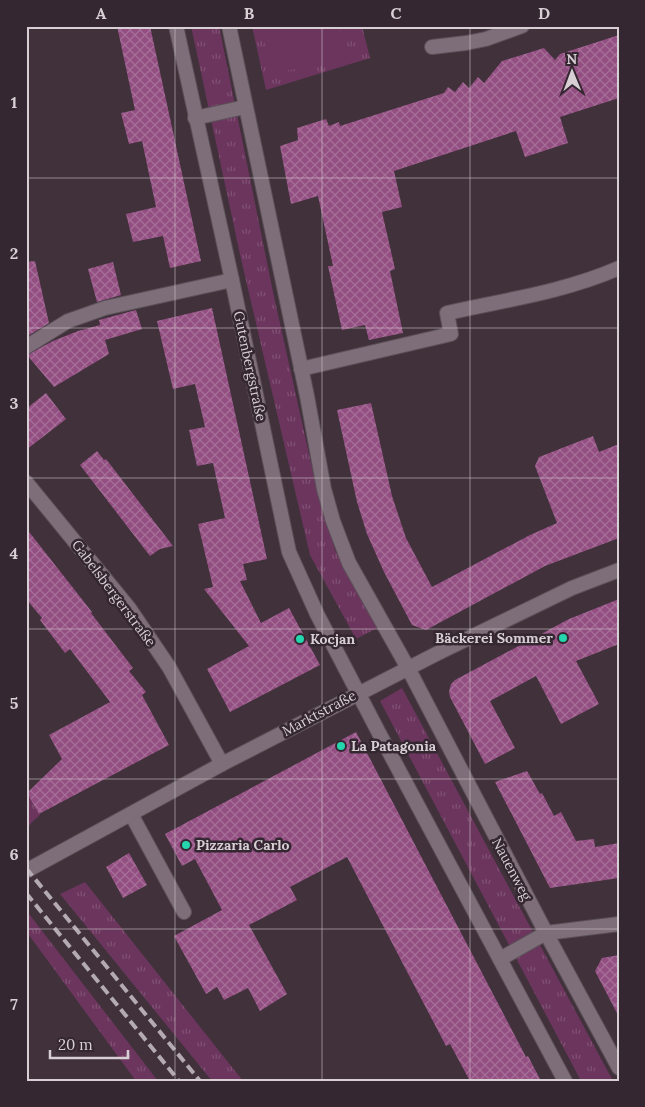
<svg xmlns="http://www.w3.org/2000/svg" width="645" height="1107" font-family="Lora,serif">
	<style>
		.grass { fill: url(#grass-tufts) }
		.pitch { fill: #6c355e }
		.building { fill: url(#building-cross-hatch) }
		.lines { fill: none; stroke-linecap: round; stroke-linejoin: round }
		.service-casing { stroke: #5b5058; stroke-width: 16 }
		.minor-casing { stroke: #5b5058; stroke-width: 16 }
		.tertiary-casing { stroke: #5b5058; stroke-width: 16 }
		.service { stroke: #7e6e79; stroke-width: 14 }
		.minor { stroke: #7e6e79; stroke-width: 14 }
		.tertiary { stroke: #7e6e79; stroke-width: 14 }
		.rail { stroke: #b4aab1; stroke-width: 4; stroke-dasharray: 10 5; stroke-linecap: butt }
		.grid { fill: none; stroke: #d8cfd5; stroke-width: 1; stroke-opacity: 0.55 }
		.poi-dot { fill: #25d5ae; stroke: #352731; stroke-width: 2 }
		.labels { text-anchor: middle; stroke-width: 5; stroke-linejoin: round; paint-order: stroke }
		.street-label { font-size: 14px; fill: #d8cfd5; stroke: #352731 }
		.poi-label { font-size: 14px; font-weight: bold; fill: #d8cfd5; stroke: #352731; text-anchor: start }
		.neatline { fill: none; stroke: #d8cfd5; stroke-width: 2 }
		.grid-label { font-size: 16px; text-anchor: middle; font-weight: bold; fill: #d8cfd5 }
	</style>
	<defs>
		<pattern id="grass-tufts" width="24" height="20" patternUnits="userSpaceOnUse" patternTransform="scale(1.25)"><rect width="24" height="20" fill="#6c355e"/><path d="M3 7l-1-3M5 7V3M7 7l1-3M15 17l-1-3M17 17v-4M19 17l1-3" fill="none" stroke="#805174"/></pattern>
		<pattern id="building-cross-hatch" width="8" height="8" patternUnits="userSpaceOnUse" patternTransform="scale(1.25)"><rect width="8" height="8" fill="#934e82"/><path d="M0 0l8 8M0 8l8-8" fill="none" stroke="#a66f98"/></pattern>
	</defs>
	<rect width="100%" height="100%" fill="#40313b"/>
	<path class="grass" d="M191,26h28l54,266 42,189 20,69 42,78 -21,11 -46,-84 -69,-296z
		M252,26h110l8,32 -104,32z
		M402,688l211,393h-32l-201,-380z
		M26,792l14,23 -8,7 -6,8z
		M85,882l158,199h-31l-152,-187z
		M29,914l129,167h-22l-110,-150v-15z"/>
	<path class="pitch" d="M261,26h78l7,32 -75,16z"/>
	<path class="building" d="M117,26h33l51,235 -31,7 -7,-32 -30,6 -7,-28 30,-7 -14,-66 -13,3 -8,-31 14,-3z
		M619,35v63l-59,19 8,26 -43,14 -9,-26 -122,40 8,36 -20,5 13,57 -5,2 13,62 -34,7 -4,-15 -23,5 -14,-64h5l-15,-70 -27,8 -11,-58 18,-6 -1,-12 29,-9 3,7 10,-4 1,4 104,-33 4,-6 7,5 8,-10 6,6 9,-11 6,6 18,-22 42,-13 11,12 5,-6z
		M35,261l14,62 -23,14v-75z
		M113,262l8,33 -24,7 -9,-33z
		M212,308l55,251 -24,5 4,16 -7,1 21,42 28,-15 31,57 -90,47 -23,-43 42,-23 -45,-57 9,-2 -15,-63 27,-6 -12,-55 -16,3 -8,-36 16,-3 -10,-43 -22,5 -16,-68z
		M136,310l6,19 -37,11 4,14 -55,33 -27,-32 26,-14 25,-10 22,-6 -1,-5z
		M46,393l20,26 -40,31v-41z
		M371,403l21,93 14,42 26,49 98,-52 27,-12 -22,-57 4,-9 54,-21 6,16 20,-8v94l-74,28 -119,64 -14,-5 -28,-53 -17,-38 -10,-32 -20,-92z
		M97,451l7,9 2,-1 67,87 -13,3 -10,7 -70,-91z
		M26,528l66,84 -1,1 42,55 -4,3 17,21 -4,3 27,50 -130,69 -12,-21 35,-34 -13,-24 61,-33 -40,-53 -5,4 -25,-33 2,-2 -16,-19z
		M619,599v45l-43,17 23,43 -38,20 -25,-48 -46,25 25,47 -30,16 -35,-67 -1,-5 2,-8 4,-4 114,-61z
		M356,732l170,325 2,-1 13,25h-71l-20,-37 -4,2 -99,-189 -57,30 7,13 -48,25 38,69 -27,17 -12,-23 -24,12 -7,-13 -11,7 -32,-58 48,-26 -27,-51 -13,7 -17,-32z
		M527,771l13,23 2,-1 12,23 7,-4 15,29 18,-2 1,8 24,-4v35l-69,10 -55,-106z
		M129,853l18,32 -24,13 -17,-31z
		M619,955v62l-24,-46 7,-13z"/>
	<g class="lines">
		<g class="service-casing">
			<path id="service" d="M195,118l50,-11
				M301,369l150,-35 -4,-21c58,-13 117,-21 172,-45
				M131,814l53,98"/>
		</g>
		<g class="minor-casing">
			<path id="minor" d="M432,47l34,-4 20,-4 36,-13
				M26,347l42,-26 37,-13 127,-28
				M26,482l103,126 40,59 53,97
				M440,652l132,-64 47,-18
				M500,959l46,-26 73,-9"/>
		</g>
		<g class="tertiary-casing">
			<path id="tertiary" d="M176,26l56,254 57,272 28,62 62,119 186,348
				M229,26l78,370 17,93 9,32 16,42 59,105 138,265 73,135
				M26,871l196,-107 218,-112"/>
		</g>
		<use href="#service" class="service"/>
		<use href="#minor" class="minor"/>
		<use href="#tertiary" class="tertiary"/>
		<path class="rail" d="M26,868l174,213
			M26,893l153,188"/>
	</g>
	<path class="grid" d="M175,26v1055M322,26v1055M470,26v1055M26,178h593M26,328h593M26,478h593M26,629h593M26,779h593M26,929h593"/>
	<g class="poi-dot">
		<circle cx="563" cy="638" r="5"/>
		<circle cx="300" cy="639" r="5"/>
		<circle cx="341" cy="746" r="5"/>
		<circle cx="186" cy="845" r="5"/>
	</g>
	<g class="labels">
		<g class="street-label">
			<text transform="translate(250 366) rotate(78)" y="5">Gutenbergstraße</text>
			<text transform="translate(114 593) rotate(53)" y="5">Gabelsbergerstraße</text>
			<text transform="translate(319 713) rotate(-28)" y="5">Marktstraße</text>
			<text transform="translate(512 869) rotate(62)" y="5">Nauenweg</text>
		</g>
		<g class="poi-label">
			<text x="553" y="643" text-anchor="end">Bäckerei Sommer</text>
			<text x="310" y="644">Kocjan</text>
			<text x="351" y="751">La Patagonia</text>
			<text x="196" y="850">Pizzaria Carlo</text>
		</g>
	</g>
	<rect width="645" height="1107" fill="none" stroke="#352731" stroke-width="55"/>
	<g transform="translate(572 72) rotate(359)" stroke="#352731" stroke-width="4" paint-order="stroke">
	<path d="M0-4L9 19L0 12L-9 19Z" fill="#d8cfd5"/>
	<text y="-8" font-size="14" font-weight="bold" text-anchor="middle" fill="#d8cfd5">N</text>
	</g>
	<path d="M50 1050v8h78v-8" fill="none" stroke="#d8cfd5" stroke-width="2.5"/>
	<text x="58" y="1050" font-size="15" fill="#d8cfd5" stroke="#352731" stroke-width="4" paint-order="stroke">20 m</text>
	<rect x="28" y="28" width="590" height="1052" class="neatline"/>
	<g class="grid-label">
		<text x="101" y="19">A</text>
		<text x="249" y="19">B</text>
		<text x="396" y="19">C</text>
		<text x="544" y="19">D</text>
		<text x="14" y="108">1</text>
		<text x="14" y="259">2</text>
		<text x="14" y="409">3</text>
		<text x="14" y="559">4</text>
		<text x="14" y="709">5</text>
		<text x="14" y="860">6</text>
		<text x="14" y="1010">7</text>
	</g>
</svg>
